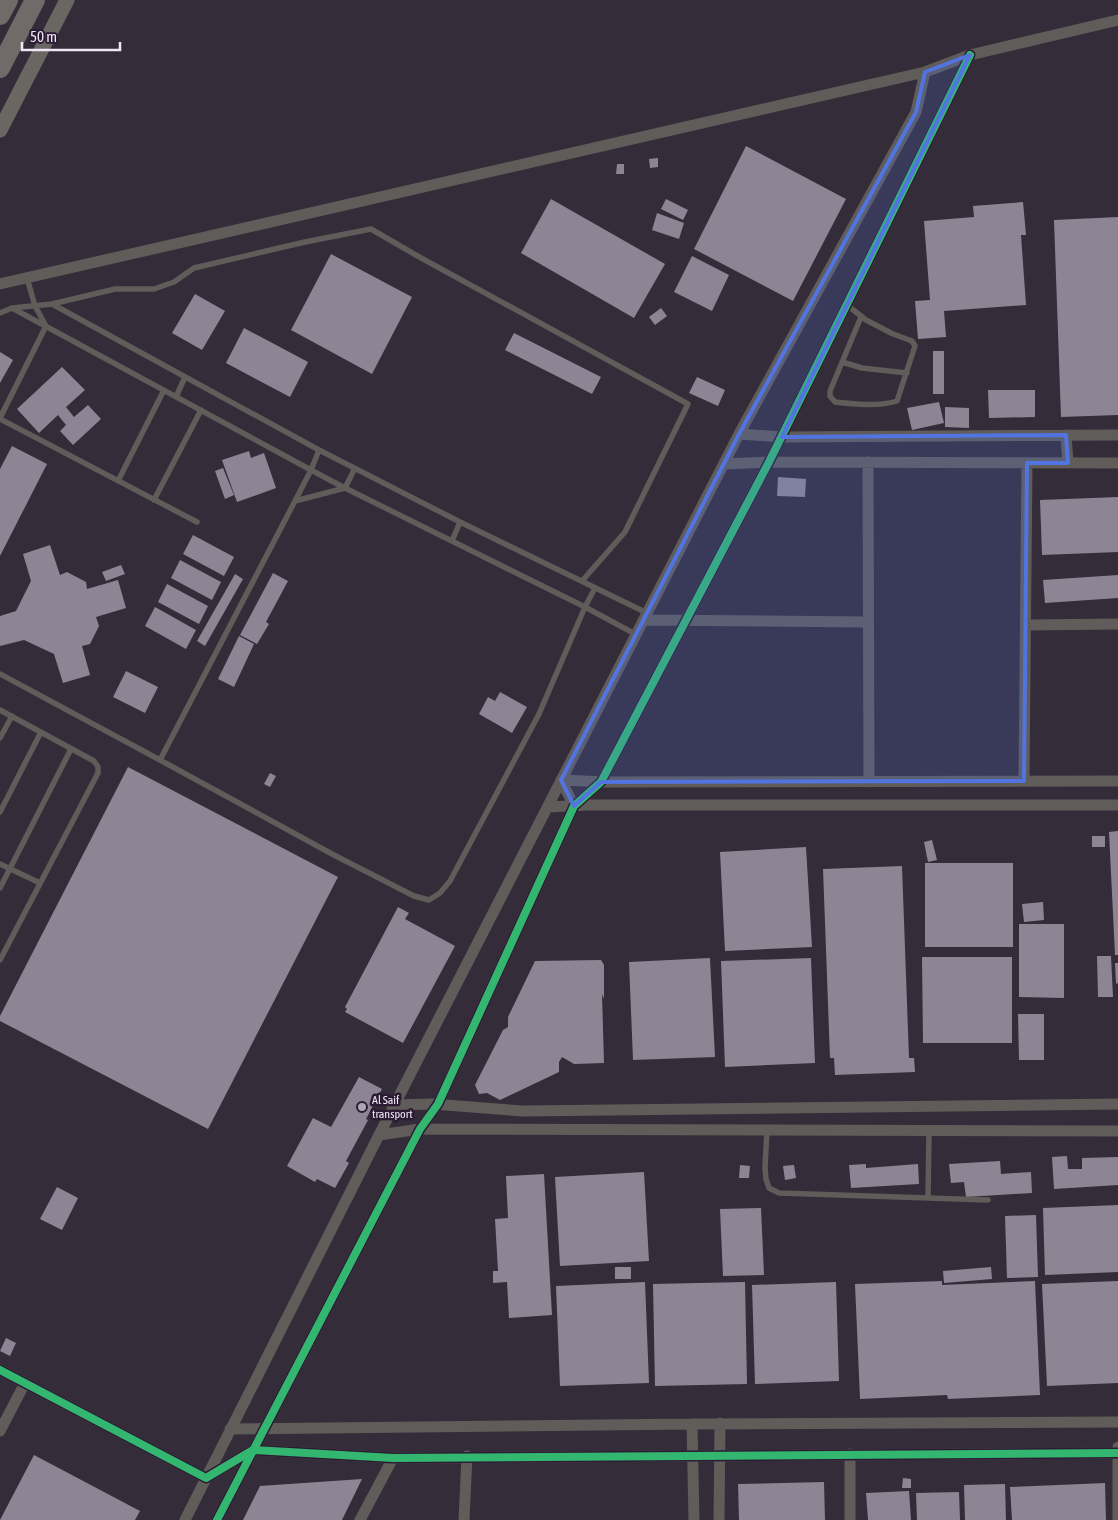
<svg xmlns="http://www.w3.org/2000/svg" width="1118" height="1520" font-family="'Asap Condensed',sans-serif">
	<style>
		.building { fill: #8e8594 }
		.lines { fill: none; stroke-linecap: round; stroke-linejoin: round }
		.service { stroke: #5f5c5a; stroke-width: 5.5 }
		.minor { stroke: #5f5c5a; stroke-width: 11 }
		.secondary { stroke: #6a6763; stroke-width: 15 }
		.motorway { stroke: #706b69; stroke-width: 20 }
		.cycleway-casing { stroke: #2b1c33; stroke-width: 11 }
		.cycleway { stroke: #33b770; stroke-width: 8 }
		.marked { fill: #5274e0; fill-opacity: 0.2; stroke: #5274e0; stroke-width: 4; stroke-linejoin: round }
		.poi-dot { fill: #aea5b4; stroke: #2b1c33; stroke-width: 2 }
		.labels { text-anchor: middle; stroke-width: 5; stroke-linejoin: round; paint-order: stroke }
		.poi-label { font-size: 12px; fill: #f0e6f6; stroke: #2b1c33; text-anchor: start }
	</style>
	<rect width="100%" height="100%" fill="#342c38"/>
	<path class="building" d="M746,146l100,53 -53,102 -99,-52z
		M658,158v9l-8,1 -1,-9z
		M617,164h7v10h-8z
		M551,199l114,65 -31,54 -113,-65z
		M666,199l22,11 -5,10 -22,-11z
		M1023,202l3,33h-5l5,70 -82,6 2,26 -28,2 -3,-38 15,-1 -6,-79 50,-4 -1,-11z
		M657,213l27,10 -5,16 -27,-9z
		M1118,217v198l-57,2 -7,-197z
		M331,254l81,43 -40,77 -81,-44z
		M692,256l37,19 -17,36 -38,-19z
		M195,294l30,17 -23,39 -30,-17z
		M661,308l6,8 -12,9 -6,-8z
		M244,328l64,34 -18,35 -64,-34z
		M514,333l87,44 -9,17 -87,-44z
		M933,351h11v43h-11z
		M0,352l13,8 -13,23z
		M62,367l23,23 -19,17 8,10 14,-12 13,14 -28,26 -13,-14 6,-6 -8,-10 -19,18 -22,-24z
		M697,377l28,13 -7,16 -29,-13z
		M988,390h47v27l-46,1z
		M939,402l5,21 -32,7 -5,-22z
		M945,407l24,1v20l-24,-1z
		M12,446l35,18 -47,92v-87z
		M249,451l2,7 13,-5 12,35 -39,14 -15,-42z
		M223,468l11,27 -9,4 -10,-28z
		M778,477l28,2 -1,18 -28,-1z
		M1118,497v55l-76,3 -2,-55z
		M193,535l41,22 -10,19 -41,-22z
		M50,545l10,30 7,-3 19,10 1,7 31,-9 8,28 -30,9 3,9 -9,18 -8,2 8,29 -27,8 -9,-29 -30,-14 -24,6v-30l16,-5 15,-30 -8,-27z
		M180,560l41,22 -9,18 -41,-22z
		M121,565l4,9 -19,7 -4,-9z
		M273,573l15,8 -22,41 3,2 -12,20 -17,-9z
		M235,574l8,5 -38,67 -8,-5z
		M1118,575v23l-73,5 -2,-23z
		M167,584l41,22 -9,18 -41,-22z
		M155,607l41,23 -10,19 -41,-23z
		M239,636l15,8 -20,43 -16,-8z
		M126,671l32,16 -13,26 -32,-16z
		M500,692l27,15 -15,26 -33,-19 9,-17 7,4z
		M128,767l210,110 -130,252 -208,-108v-5z
		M270,773l6,3 -6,11 -6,-3z
		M1118,831v124h-3l-6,-123z
		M1092,836h13v11h-13z
		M932,840l5,20 -9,2 -4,-20z
		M806,847l6,100 -87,4 -5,-99z
		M925,863h88v84h-88z
		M902,866l7,192h5l1,14 -80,3 -1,-17h-4l-7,-189z
		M1043,902l1,18 -20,2 -2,-18z
		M398,907l11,6 -4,6 50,27 -52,97 -58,-31 2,-3 -2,-2z
		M1019,924h45v74l-45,-1z
		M1097,956h14l2,41h-15z
		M922,957h90v86h-89z
		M710,958l5,99 -82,3 -4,-98z
		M811,958l4,105 -90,4 -4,-106z
		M601,960l3,5v34l-2,-5 2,69 -30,1 -12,-7 -3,5v10l-59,28 -13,-7 -8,1 -4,-9 28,-55 5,-3v-10l27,-56z
		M1115,963h3v20l-2,1z
		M1018,1014h26v46h-25z
		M359,1077l23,12 -16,30 2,1 -22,41 3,2 -14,25 -18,-9 -2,3 -28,-16 26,-48 18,9z
		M1067,1156l1,13h14v-11l36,-1v28l-64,4 -2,-32z
		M1000,1161l1,13 30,-2 1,21 -66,4 -2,-15 -13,1 -2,-19z
		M866,1164v4l52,-4 1,20 -68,4 -2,-23z
		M740,1165l10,1 -1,12h-10z
		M794,1165l2,13 -11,2 -2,-14z
		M644,1172l5,89 -89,5 -5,-89z
		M544,1174l8,141 -43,3 -2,-36 -14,1v-12h5l-3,-52 13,-1 -2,-42z
		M57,1187l21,11 -16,32 -22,-11z
		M1118,1205v67l-73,3 -2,-67z
		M761,1208l3,67 -41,1 -3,-67z
		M1036,1215l2,62 -31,1 -2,-62z
		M615,1267h16v12h-16z
		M991,1267l1,12 -48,4 -1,-12z
		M942,1281v4l93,-4 5,114 -92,4 -1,-4 -87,4 -5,-115z
		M1118,1281v102l-71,3 -5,-102z
		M645,1282l4,101 -89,3 -4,-100z
		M745,1282l2,102 -92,2 -2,-102z
		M836,1282l3,99 -84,3 -3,-99z
		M6,1338l10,5 -6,13 -10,-5z
		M34,1455l106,56 -5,9h-135z
		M903,1478l8,1v9h-9z
		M362,1479l-20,41h-99l17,-34z
		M824,1482l1,38h-86l-1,-36z
		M1105,1483l1,37h-94l-2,-33z
		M1005,1484l1,36h-41l-1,-35z
		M909,1491l2,29h-43l-2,-27z
		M959,1492l1,28h-43l-1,-27z"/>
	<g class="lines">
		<path class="service" d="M52,304l63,-15h39l20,-7 20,-14 111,-26 66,-13 43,25 274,150 -63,128 -43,49
			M847,305l19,15 27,14 19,7 3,5 -18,55c-19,6 -42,3 -62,1l-5,-6v-5l31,-74
			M12,308l299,162 -16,31
			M0,313l12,-5 40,-4 267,146 141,72 187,91
			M842,362l20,6 45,5
			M176,397l9,-20
			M0,418l46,-92 -11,-20 -8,-28
			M0,419l197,103
			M319,450l-8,20 34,18 10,-20
			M118,481l46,-91
			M154,500l47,-90
			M452,541l8,-19
			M0,674l160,86 135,-259 50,-13 240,119 52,28
			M0,710l94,51 4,6v6l-98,187
			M0,738l12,-22
			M160,760l172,94 82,42 15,4 11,-7 10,-12 89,-167 46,-107 10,-19
			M0,812l41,-80
			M0,864l40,19
			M0,888l71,-139
			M767,1130l-2,37 1,12 3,9 10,5 209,7
			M928,1198l1,-67"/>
		<path class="minor" d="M0,284l925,-212 45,-17 148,-35
			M739,434l43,3 336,-2
			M1066,435l2,28
			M868,462l1,320
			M724,464l45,-2 349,1
			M644,620l224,2
			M1026,625l92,-1
			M1024,781l3,-318
			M574,806l-13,-26 45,2 512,-1
			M548,807l41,-2h529
			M394,1105l39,-1 89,7 596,-7
			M379,1135l41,-6 698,2
			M0,1370l206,108 47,-28 140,8 725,-5
			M692,1424l2,96
			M230,1429l462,-5 426,-2
			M0,1431l25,-48
			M185,1520l194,-385 360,-701 177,-322 9,-40
			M217,1520l203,-391 18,-25 136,-298 27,-24 168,-320 201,-407
			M360,1520l33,-62
			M464,1520l3,-64
			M719,1520l1,-97
			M850,1520v-66
			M1118,1520v-73"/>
		<path class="secondary" d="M0,130l67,-130"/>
		<path class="motorway" d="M0,15l8,-15
			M0,68l35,-68"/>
		<g class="cycleway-casing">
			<path id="cycleway" d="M0,1370l206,108 47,-28 140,8 725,-5
				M217,1520l203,-391 18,-25 136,-298 27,-24 168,-320 201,-407"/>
		</g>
		<use href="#cycleway" class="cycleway"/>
	</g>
	<path class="marked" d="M970,55l-188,382 284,-2 2,28h-41l-3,318 -423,1 -27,24 -13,-26 178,-346 177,-322 9,-40z"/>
	<circle class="poi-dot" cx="362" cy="1107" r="5"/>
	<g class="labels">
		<g class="poi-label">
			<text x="372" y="1104">Al Saif<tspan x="372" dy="14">transport</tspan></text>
		</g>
	</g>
	<path d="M22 42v8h98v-8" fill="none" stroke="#f0e6f6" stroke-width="2.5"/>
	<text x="30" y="42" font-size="15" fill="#f0e6f6" stroke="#2b1c33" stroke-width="4" paint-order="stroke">50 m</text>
</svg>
